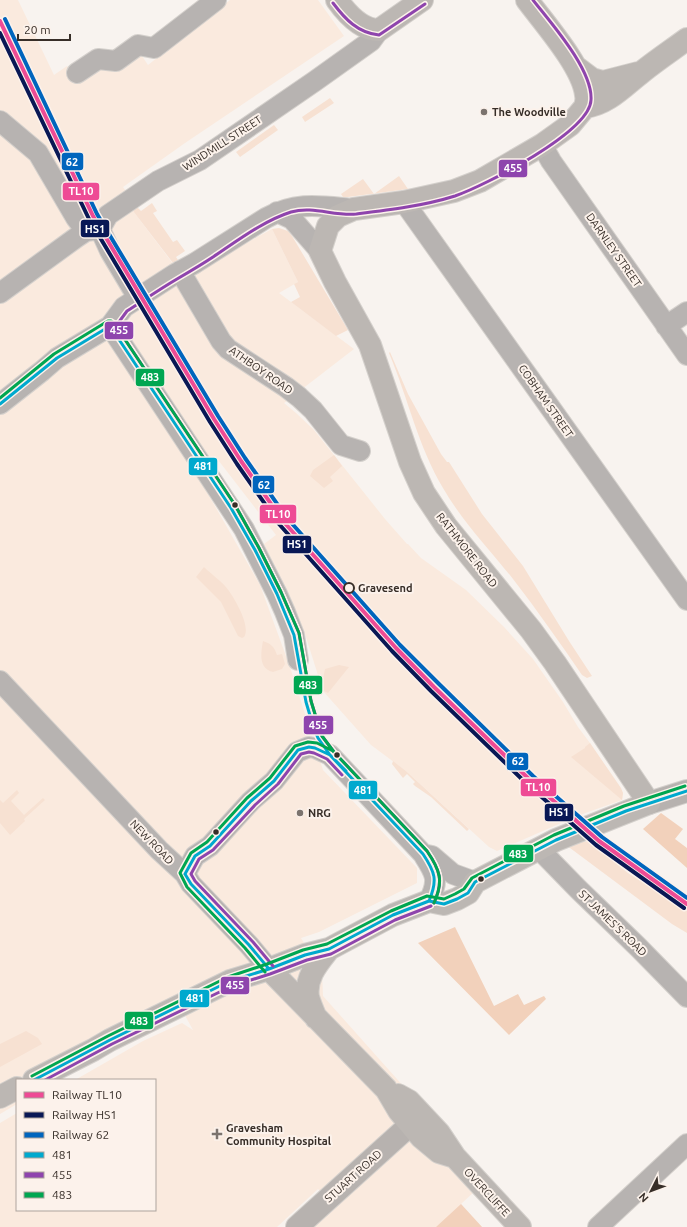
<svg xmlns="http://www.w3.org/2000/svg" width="687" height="1227" font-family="Ubuntu,sans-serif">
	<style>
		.built { fill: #faeade }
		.green { fill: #f7e1d2 }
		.forest { fill: #f2d1bb }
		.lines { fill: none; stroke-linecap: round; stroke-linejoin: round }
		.street-casing { stroke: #d4d0cc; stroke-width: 22 }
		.secondary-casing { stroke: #d4d0cc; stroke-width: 24 }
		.primary-casing { stroke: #d4d0cc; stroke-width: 24 }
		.street { stroke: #b7b3b1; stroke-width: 20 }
		.secondary { stroke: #b7b2af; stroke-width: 22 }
		.primary { stroke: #bcb7b3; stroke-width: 22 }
		.bus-1-casing { stroke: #fcf2eb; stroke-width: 6 }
		.bus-2-casing { stroke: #fcf2eb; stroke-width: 6 }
		.bus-3-casing { stroke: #fcf2eb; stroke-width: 6 }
		.bus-1 { stroke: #00a9ce; stroke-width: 3 }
		.bus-2 { stroke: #8e44ad; stroke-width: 3 }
		.bus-3 { stroke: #00a651; stroke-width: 3 }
		.rail-1-casing { stroke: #fcf2eb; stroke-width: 7 }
		.rail-2-casing { stroke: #fcf2eb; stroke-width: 7 }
		.rail-3-casing { stroke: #fcf2eb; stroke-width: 7 }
		.rail-1 { stroke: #ee4b95; stroke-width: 4 }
		.rail-2 { stroke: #091855; stroke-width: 4 }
		.rail-3 { stroke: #0065bd; stroke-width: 4 }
		.poi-dot { fill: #7b736e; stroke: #fcf2eb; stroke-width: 1.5 }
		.bus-dot { fill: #372e28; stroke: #fcf2eb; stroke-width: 1.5 }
		.stop-dot { fill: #fcf2eb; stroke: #372e28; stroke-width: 2 }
		.labels { text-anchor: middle; stroke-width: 4; stroke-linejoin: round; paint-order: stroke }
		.poi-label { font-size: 11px; font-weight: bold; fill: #372e28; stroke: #fcf2eb; text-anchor: start }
		.street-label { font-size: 11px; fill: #372e28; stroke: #fcf2eb }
		.stop-label { font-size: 11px; font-weight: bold; fill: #372e28; stroke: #fcf2eb; text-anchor: start }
		.line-badge { stroke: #fcf2eb; stroke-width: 1.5 }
		.badge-label { font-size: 11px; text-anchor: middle; font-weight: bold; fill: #fff }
	</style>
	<rect width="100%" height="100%" fill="#f8f3ef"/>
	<path class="built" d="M0,0h18l36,75 13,-9 13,13 18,-12 19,4 23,-18 8,12 82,-65h88l26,36 -159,107 -62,44 14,20 -4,4 50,66 89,-48 26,53 -19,11 75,56 -70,54 12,10 18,17 71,89 22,25h1l13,14 45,32 38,37 29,32 30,43 15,25 12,16 33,50 -1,7 -45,16 -80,35 -8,-4 -83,-76 -35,-26 -48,-54 -18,-57 -15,-37 -26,-53 12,-9 -61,-79 -21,17 10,14 56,98 30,82 33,103 94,98v15l-98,49 -18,6 21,34 1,24 164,184 -26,24 21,23h-169l22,-21 -17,-17 -41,38h-277v-104l17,-10v97h138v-130h-80l68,-39 39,-18 11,7 -11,-20 -123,70h-42v24l-17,10z"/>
	<path class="green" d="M330,98l4,5 -29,19 -3,-5z
		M274,125l4,5 -38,27 -4,-5z
		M399,176l9,13 -60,8h-5l-2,-3 22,-15 11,15z
		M152,203l5,8 -4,2 20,29 4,-2 8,11 -9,6 2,3 -5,3 -40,-52 4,-4 4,4z
		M279,228l9,3 4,5 56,94 -12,6 -45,-34 9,-5 -6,-13 4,-2 -26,-53z
		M390,352l18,42 33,60 6,8h2l33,52 41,52 46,75 23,35 -5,2 -5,-3c-22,-32 -45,-65 -69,-96 -24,-30 -51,-58 -70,-91 -25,-42 -35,-90 -54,-135z
		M334,455l8,11 -12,11 3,4 -9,7 -14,-12 3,-6z
		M204,567c8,8 19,15 25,24 7,10 22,36 15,46l-2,1 -4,-2 -17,-34 -25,-25z
		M263,641c9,3 11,6 14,14l5,-1 3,10 -3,5 -9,3c-15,-3 -12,-20 -10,-31z
		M339,665l10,2 -21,26 -4,-2 -1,-12 2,-10z
		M590,743l31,45 2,5 -1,7 -51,-43 14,-9v-1z
		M393,761l13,10 63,58 -2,2 -36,-34 -16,-11 -2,-2 2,-2 -8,-8 -4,4 -11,-14z
		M17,790l2,3 -8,8 13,14 19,-17 2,2 -21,19 1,2 -15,14 -10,-12v-23l3,3z
		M588,841l40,32 59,38v22l-15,-9 -106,-79z
		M26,1031l12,7 4,6 -42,23v-23z"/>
	<path class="forest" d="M661,813l22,16 -8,10 12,9v20l-44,-39z
		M455,927l39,79 24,-12 6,11 20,-9 2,3 -37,36 -91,-92z
		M461,1204l21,23h-46z"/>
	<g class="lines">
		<g class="street-casing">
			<path id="street" d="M77,73l21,-14 18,2 22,-16 16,3 62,-48
				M0,121l38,32 38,65 10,13
				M542,145l9,16 136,194
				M404,202l283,398
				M277,212l15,7 28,32
				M100,229l10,22 28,47
				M180,271l41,70 7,8 58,38 13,10 14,13 28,35 19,6
				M0,293l77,-56 9,-6 14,-2 8,-14 50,-34 42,-21 115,-79 56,-40 8,-11
				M110,326l134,203 33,65 8,18 9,23 4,25
				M666,326l21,-14
				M0,404l42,-33 15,-13 53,-32 14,-19 51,-33 20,-11 71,-45c31,-17 54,-12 88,-9
				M0,681l159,169 26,24 6,10 58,61 20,24
				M539,849l39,40 60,58 49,50
				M427,855l5,1 21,18 22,8
				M185,874l10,-18 15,-10 41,-45 23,-20 23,-29 12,-5 6,1 15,7 93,99c12,19 17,25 6,47
				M598,1227l89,-83"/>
		</g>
		<g class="secondary-casing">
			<path id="secondary" d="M649,803l38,-12
				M297,1227l113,-102"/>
		</g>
		<g class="primary-casing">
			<path id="primary" d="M337,0c10,14 24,30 42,30l43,-30
				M527,0c18,24 56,67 59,95 1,4 0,8 -1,12
				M576,67l16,12 11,3 35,-9
				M269,969l117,120 13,22 22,26 18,15 16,5
				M316,1018c-3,-7 -6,-14 -8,-21 -3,-20 10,-34 21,-48
				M34,1080l59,-30 17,-10 120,-59 39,-12 36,-14 24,-6 64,-34 36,-14 15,3 13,-5 11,-6 7,-11 81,-42 93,-37 -94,-140 -24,-33 -85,-104 -22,-33 -14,-31 -40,-117 -35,-63 -15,-31 8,-25 10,-10 16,-7 50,-7 50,-11 26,-10 62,-36 28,-20 15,-18c23,-3 39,-21 57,-35 15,-12 30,-22 45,-33
				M398,1095l11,6 30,32 16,24 65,70
				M0,1097l17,-9"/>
		</g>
		<use href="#street" class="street"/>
		<use href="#secondary" class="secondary"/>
		<use href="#primary" class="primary"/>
		<g class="bus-1-casing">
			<path id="bus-1" d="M110,326l121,182 24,42 22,44 17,41 12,67 8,27 4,9 12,17 93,99c12,18 15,26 6,47
				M0,404l57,-46 53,-32
				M185,874l10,-18 15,-10 41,-45 23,-20 24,-31 11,-3 6,1 15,7 16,16
				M185,874l6,10 58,61 20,24
				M34,1080l76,-40 120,-59 39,-12 36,-14 24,-6 64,-34 36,-14 15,3 13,-5 11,-6 7,-11 81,-42 70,-29 61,-20"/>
		</g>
		<g class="bus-2-casing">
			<path id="bus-2" d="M333,3c12,16 25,30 46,32l46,-31
				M434,903c10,-22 6,-33 -7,-52l-93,-99 -12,-16 -3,-9 -8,-26 -12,-68 -18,-41 -22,-44 -24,-43 -119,-179 11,-15c17,-11 33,-22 50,-32 12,-7 24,-14 36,-22 24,-16 50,-36 78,-45 22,-6 43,4 65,2 33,-4 67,-8 99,-18 29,-10 135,-64 136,-96 2,-30 -40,-77 -58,-100
				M273,966l-20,-24 -58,-61 -4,-7 8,-15 14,-9 42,-45 23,-21 23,-30 8,-2 5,1 13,6 15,16
				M45,1080l67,-36 120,-58 38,-12 37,-14 24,-6 64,-34 36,-14"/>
		</g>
		<g class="bus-3-casing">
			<path id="bus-3" d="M0,398l54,-44 54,-33h3l3,2 121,182 24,43 22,44 18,41 12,68 8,26 3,9 12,16 93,99c13,19 17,30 7,52
				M265,972l-20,-24 -58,-61 -7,-14 11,-20 16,-11 40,-44 23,-20 25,-32 13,-4 9,1 16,8 17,18
				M32,1076l76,-40 120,-59 39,-13 36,-14 24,-6 64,-33 36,-15 17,3 11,-5 9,-5 8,-11 82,-43 70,-29 61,-20"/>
		</g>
		<use href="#bus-1" class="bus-1"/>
		<use href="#bus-2" class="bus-2"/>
		<use href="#bus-3" class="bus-3"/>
		<g class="rail-1-casing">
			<path id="rail-1" d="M0,21l93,195 121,203 27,42 42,60 113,127 38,39 96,93 69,61 88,63"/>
		</g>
		<g class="rail-2-casing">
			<path id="rail-2" d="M0,33l89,186 121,203 27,42 42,60 113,127 39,40 96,93 69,61 88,63"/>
		</g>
		<g class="rail-3-casing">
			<path id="rail-3" d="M5,19l92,195 121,202 27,42 42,60 113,127 38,38 95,93 69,61 85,61"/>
		</g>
		<use href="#rail-1" class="rail-1"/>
		<use href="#rail-2" class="rail-2"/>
		<use href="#rail-3" class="rail-3"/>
	</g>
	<g class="poi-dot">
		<circle cx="484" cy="112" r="4"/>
		<circle cx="300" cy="813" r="4"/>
		<path d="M215 1128h4v4h4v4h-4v4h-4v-4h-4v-4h4z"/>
	</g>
	<g class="bus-dot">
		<circle cx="235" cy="505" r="3.5"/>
		<circle cx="337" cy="755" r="3.5"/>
		<circle cx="216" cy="832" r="3.5"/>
		<circle cx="481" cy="879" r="3.5"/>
	</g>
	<circle class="stop-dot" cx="349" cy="588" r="5"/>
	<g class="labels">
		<g class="poi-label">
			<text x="492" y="116">The Woodville</text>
			<text x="308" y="817">NRG</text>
			<text x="226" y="1132">Gravesham<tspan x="226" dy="13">Community Hospital</tspan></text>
		</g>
		<g class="street-label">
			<text transform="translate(222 143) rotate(-33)" y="4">WINDMILL STREET</text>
			<text transform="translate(614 250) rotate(55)" y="4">DARNLEY STREET</text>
			<text transform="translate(261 370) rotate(35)" y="4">ATHBOY ROAD</text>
			<text transform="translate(546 401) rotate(55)" y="4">COBHAM STREET</text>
			<text transform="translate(467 550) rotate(52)" y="4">RATHMORE ROAD</text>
			<text transform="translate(152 842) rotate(46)" y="4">NEW ROAD</text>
			<text transform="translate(613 923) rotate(44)" y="4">ST JAMES'S ROAD</text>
			<text transform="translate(353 1176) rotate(-42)" y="4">STUART ROAD</text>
			<text transform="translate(487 1192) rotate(47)" y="4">OVERCLIFFE</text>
		</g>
		<g class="stop-label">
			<text x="358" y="592">Gravesend</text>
		</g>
	</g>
	<g class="line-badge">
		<rect x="61" y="152" width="23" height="19" rx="4" fill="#0065bd"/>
		<rect x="498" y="159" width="30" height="19" rx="4" fill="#8e44ad"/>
		<rect x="62" y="182" width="38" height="19" rx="4" fill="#ee4b95"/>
		<rect x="80" y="219" width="30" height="19" rx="4" fill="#091855"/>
		<rect x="104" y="321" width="30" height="19" rx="4" fill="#8e44ad"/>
		<rect x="135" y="368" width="30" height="19" rx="4" fill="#00a651"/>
		<rect x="188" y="457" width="30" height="19" rx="4" fill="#00a9ce"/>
		<rect x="252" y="475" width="23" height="19" rx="4" fill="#0065bd"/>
		<rect x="259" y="504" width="38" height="20" rx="4" fill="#ee4b95"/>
		<rect x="282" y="535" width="30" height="19" rx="4" fill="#091855"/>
		<rect x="293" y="675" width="30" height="20" rx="4" fill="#00a651"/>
		<rect x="303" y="715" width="31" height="20" rx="4" fill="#8e44ad"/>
		<rect x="506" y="752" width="23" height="19" rx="4" fill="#0065bd"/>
		<rect x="520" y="778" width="37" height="19" rx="4" fill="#ee4b95"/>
		<rect x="348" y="780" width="30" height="20" rx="4" fill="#00a9ce"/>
		<rect x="544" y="803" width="30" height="19" rx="4" fill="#091855"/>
		<rect x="503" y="844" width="31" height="19" rx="4" fill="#00a651"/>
		<rect x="220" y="976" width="30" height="19" rx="4" fill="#8e44ad"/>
		<rect x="179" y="989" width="31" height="19" rx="4" fill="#00a9ce"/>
		<rect x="124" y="1011" width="30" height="19" rx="4" fill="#00a651"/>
	</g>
	<g class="badge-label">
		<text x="72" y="166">62</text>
		<text x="513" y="172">455</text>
		<text x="81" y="195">TL10</text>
		<text x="95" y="233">HS1</text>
		<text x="119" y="334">455</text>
		<text x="150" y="381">483</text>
		<text x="203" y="470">481</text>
		<text x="264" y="489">62</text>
		<text x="278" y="518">TL10</text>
		<text x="297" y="548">HS1</text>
		<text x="308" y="689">483</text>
		<text x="318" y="729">455</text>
		<text x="518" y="765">62</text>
		<text x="538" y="791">TL10</text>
		<text x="363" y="794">481</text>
		<text x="559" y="816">HS1</text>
		<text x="518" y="858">483</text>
		<text x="235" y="989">455</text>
		<text x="195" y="1002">481</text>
		<text x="139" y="1025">483</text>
	</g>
	<rect x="16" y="1079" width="140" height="132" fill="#fcf2eb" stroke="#ada49d"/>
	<rect x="24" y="1092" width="20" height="6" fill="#ee4b95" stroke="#ada49d"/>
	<text x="52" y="1099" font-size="12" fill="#372e28">Railway TL10</text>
	<rect x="24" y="1112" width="20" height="6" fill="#091855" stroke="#ada49d"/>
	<text x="52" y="1119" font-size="12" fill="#372e28">Railway HS1</text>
	<rect x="24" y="1132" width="20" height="6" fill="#0065bd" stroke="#ada49d"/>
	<text x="52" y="1139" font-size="12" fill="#372e28">Railway 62</text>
	<rect x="24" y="1152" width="20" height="6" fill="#00a9ce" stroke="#ada49d"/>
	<text x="52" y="1159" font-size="12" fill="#372e28">481</text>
	<rect x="24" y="1172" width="20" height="6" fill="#8e44ad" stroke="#ada49d"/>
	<text x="52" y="1179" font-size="12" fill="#372e28">455</text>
	<rect x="24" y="1192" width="20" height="6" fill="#00a651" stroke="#ada49d"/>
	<text x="52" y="1199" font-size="12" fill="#372e28">483</text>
	<g transform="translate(651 1191) rotate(228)" stroke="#fcf2eb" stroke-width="3" paint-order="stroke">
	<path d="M0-3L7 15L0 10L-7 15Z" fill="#372e28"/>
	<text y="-6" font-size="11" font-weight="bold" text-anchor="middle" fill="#372e28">N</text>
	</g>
	<path d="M18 34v6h52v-6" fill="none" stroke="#372e28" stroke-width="2"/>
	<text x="24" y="34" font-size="12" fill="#372e28" stroke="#fcf2eb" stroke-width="3" paint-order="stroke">20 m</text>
</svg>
